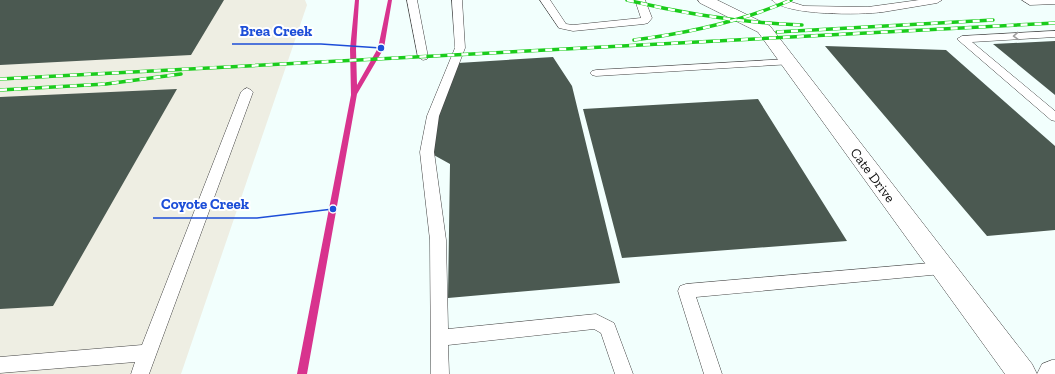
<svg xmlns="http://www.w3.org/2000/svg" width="1055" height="374" font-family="'Zilla Slab',serif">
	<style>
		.industrial { fill: #eeeee3 }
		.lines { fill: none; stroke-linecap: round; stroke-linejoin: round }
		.stream { fill: #d8338e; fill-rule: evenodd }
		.building { fill: #4b5951 }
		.service-casing { stroke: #424242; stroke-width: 1 }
		.minor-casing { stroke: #424242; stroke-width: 1 }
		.tertiary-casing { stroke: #424242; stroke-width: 1 }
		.service { fill: #fff; fill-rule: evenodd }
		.minor { fill: #fff; fill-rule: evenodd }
		.tertiary { fill: #fff; fill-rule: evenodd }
		.rail-casing { stroke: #1bcc1c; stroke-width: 3.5 }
		.rail { stroke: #fff; stroke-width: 2.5; stroke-dasharray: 7; stroke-linecap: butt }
		.oneway { stroke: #9f9f9f }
		.labels { text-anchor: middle; stroke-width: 4; stroke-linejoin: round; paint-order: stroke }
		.street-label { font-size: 14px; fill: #0f0f0f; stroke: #fff }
		.leader { fill: none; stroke: #1d4ed8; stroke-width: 1.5 }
		.callout-dot { fill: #1d4ed8; stroke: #fff; stroke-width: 1.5 }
		.callout-label { font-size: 15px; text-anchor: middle; font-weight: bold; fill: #1d4ed8; stroke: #fff; stroke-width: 4; stroke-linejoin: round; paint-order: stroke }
	</style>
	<rect width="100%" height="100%" fill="#f2fffd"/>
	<path class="industrial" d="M0,0h305l2,5 -126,369h-181z"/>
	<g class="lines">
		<path class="stream" d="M355,0h4l-3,49 1,36 21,-37 10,-48h4l-8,48 -27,46 -50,280h-10l54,-279 -1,-46z"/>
	</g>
	<path class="building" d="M0,0h224l-33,55 -191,10z
		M1055,41v54l-62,-51z
		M825,46l121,4 109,96v84l-68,6z
		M553,57l19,29 48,197 -172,15 2,-134 -18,-10 6,-37 20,-54z
		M177,89l-124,217 -53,3v-212z
		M758,99l89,142 -225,17 -39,-149z"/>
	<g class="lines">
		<g class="service-casing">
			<path id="service" d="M407,0h10l11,57 -1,2 -4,1 -5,-3z
				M452,0h10l3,48 -26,68 -5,36 12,88 2,89 148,-15 18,9 19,51h-18l-14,-41 -7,-4 -146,16 1,29h-18l-1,-134 -10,-88 7,-36 28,-68z
				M540,0h10l16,24 7,1 68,-7 -6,-18h10l7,18 -4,5 -4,1 -71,7 -14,-3z
				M772,0h13l19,6 64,1 51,-7h23l-5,3c-18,3 -36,6 -54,9 -22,3 -97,4 -111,-12z
				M1022,0h33v4l-25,1z
				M1055,31v6l-83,5 83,69v10l-4,-1 -94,-81 5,-3z
				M788,59l4,1 1,2 -1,2 -196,12 -4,-1 -2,-2 2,-2 4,-1z
				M247,88l4,2 2,2 -104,282h-18l4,-12 -135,11v-16l142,-12 99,-253 2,-2z
				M942,262l6,1 2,5 -2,5 -6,1 -246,23 26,77h-18l-26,-83 2,-5 6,-2z"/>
		</g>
		<g class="minor-casing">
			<path id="minor" d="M698,0h19l53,26 262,338 5,10h-32l-247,-342 -58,-29z"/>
		</g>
		<g class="tertiary-casing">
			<path id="tertiary" d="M1052,360h3v14h-18l5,-10z"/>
		</g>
		<use href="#service" class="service"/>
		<use href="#minor" class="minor"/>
		<use href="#tertiary" class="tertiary"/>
		<g class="rail-casing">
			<path id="rail" d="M627,0c58,14 116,23 175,25
				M777,32l216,-12
				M634,40c54,-7 106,-18 157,-40
				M0,79l1055,-56
				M0,90l106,-6 75,-10"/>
		</g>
		<use href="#rail" class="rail"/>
	</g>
	<defs><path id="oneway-chevron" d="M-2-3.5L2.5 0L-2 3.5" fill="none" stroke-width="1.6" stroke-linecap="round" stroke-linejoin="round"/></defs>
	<use class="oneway" href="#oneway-chevron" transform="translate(1016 36) rotate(177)"/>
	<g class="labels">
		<g class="street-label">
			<text transform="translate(873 175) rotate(53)" y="5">Cate Drive</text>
		</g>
	</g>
	<path class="leader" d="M381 48L321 44H232M333 209L257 218H153"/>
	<g class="callout-dot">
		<circle cx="381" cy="48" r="4"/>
		<circle cx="333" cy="209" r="4"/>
	</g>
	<g class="callout-label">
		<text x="276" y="36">Brea Creek</text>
		<text x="205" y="209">Coyote Creek</text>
	</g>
</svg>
